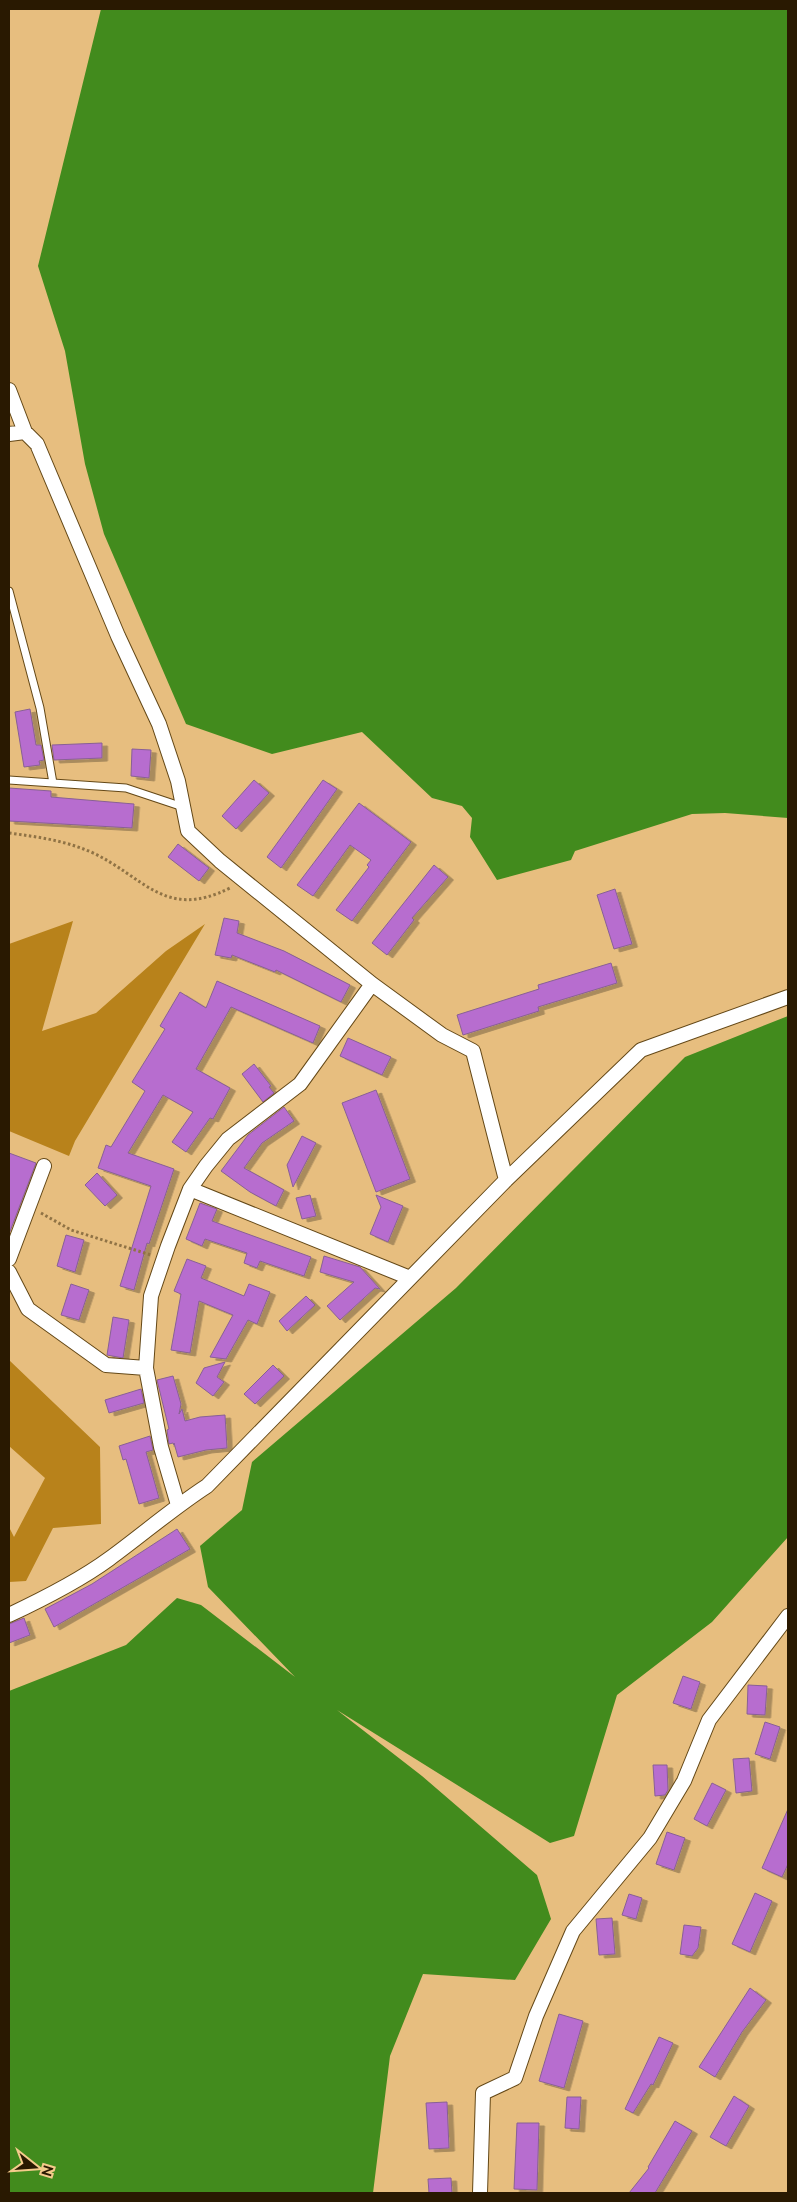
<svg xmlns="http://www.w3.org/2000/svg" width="797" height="2202" font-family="Raleway,sans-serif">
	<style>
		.forest { fill: #b8821b }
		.water { fill: #428b1d }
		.building { fill: #b76dcf; stroke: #886095; filter: url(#shadow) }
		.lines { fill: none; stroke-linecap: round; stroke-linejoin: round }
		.lane-casing { stroke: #644817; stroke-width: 9 }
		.street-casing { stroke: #644817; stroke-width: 16 }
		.path { stroke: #907345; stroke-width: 3; stroke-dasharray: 2.5 2.5; stroke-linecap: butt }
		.lane { stroke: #fff; stroke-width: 7 }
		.street { stroke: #fff; stroke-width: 14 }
	</style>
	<defs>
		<filter id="shadow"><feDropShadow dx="5.5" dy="3" stdDeviation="0" flood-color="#0004"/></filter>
	</defs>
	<rect width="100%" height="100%" fill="#e7be7f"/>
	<path class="forest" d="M73,921l-31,110 54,-18 70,-62 39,-27 -130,217 -6,15 -60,-25v-187z
		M9,1360l91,87 1,77 -48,4 -27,53 -17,1v-55l5,10 31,-59 -36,-32z"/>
	<path class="water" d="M101,9h687v809l-63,-5 -33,1 -117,37 -4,9 -74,20 -27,-43 2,-19 -10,-12 -30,-8 -70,-66 -90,22 -86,-30 -82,-190 -19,-70 -20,-113 -27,-85z
		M788,1016v521l-76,85 -95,73 -43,141 -24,7 -213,-133 85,66 115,99 14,44 -36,61 -92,-6 -33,82 -17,137h-364v-502l117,-46 51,-47 24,7 94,72 -87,-90 -8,-41 42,-36 10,-48 204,-174 229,-231z"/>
	<path class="building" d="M30,709l6,36h5l3,15 -5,1 1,4 -16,2 -9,-55z
		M102,743v15l-48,2 -2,-15z
		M132,749l19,1 -2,28 -18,-2z
		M254,780l15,13 -33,36 -14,-13z
		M323,780l14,9 -56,79 -14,-11z
		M9,788l42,3v6l83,7 -2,24 -123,-7z
		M359,803l52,39 -59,79 -16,-11 33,-43 -2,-2 4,-5 -21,-15 -37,51 -16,-11z
		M178,844l31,24 -10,13 -31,-24z
		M434,865l14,12 -36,41 2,2 -27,35 -15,-12z
		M615,889l17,55 -18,5 -17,-54z
		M224,918l15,3 -2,12 47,18 66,34 -9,17 -65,-32 -1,2 -43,-17 -1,3 -16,-3z
		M611,963l6,20 -79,24 1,4 -76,24 -6,-20 82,-26 -1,-4z
		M217,981l103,45 -7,17 -82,-36 -35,62 34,19 -17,31 -3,-1 -24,34 -14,-10 21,-30 -30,-17 -35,58 46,16 -25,75 -2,-1 -13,47 -14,-4 31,-100 -53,-18 8,-23 5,2 34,-56 -13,-9 33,-53 -5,-3 20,-34 26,16z
		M348,1038l43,19 -9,18 -42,-19z
		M254,1064l17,22 -2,1 5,6 -11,9 -21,-28z
		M376,1090l34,89 -34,13 -34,-89z
		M284,1107l10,14 -32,22 -18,25 40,22 -8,16 -26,-14 -29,-21 27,-36z
		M302,1136l14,7 -23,44 -6,-22z
		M9,1153l27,10 -27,71z
		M97,1173l20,22 -12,11 -20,-21z
		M310,1195l6,21 -14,3 -6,-21z
		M376,1195l27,11 -15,36 -18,-8 11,-27z
		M200,1203l17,6 -5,12 99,36 -7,19 -44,-15 -3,7 -13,-5 3,-10 -42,-14 -3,7 -16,-7z
		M66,1235l18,5 -9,32 -18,-6z
		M324,1256l36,11 20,22 -5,-1 -35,32 -13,-14 27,-24 -34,-10z
		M187,1259l19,7 -5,12 43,18 5,-12 21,8 -13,32 -9,-4 -22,39 -16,-2 23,-42 -34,-14 -9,52 -19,-3 10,-56 -7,-3z
		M71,1284l18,6 -10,30 -18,-5z
		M306,1296l9,9 -28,26 -8,-10z
		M113,1317l16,3 -6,38 -16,-3z
		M225,1362l-8,15 7,5 -11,14 -17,-13 8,-15z
		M273,1365l11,11 -29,28 -11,-10z
		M173,1376l8,28 -2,10 3,-5 3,12 15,-4 25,-2 2,33 -21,2 -28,7 -4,-14v2l-1,-2 -4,1 -2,-14 2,-1 -12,-49z
		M141,1389l3,14 -35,10 -4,-13z
		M150,1436l3,14 -7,2 13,46 -20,6 -13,-45 -3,1 -4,-14z
		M177,1529l13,20 -136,78 -9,-18 47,-25z
		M24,1618l6,17 -21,8v-19z
		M683,1676l17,6 -9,27 -18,-6z
		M748,1685l19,1 -2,29 -18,-1z
		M765,1722l15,5 -10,32 -15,-5z
		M749,1758l3,33 -16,2 -3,-34z
		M653,1765h14l1,25 -3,5 -10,1z
		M712,1783l14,7 -19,36 -13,-7z
		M788,1809v55l-6,13 -20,-9z
		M667,1832l18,6 -11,32 -18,-6z
		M755,1893l17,8 -22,51 -18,-8z
		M629,1894l13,4 -6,21 -14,-4z
		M612,1918l3,36 -16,1 -3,-36z
		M684,1925l17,2 -3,21 -6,8 -12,-2z
		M750,1988l16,12 -24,32 -27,45 -16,-10z
		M559,2014l24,7 -19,67 -25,-7z
		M659,2037l14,6 -20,42 -2,-1 -18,29 -8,-4z
		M734,2096l15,10 -23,40 -16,-9z
		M567,2097h14l-2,32 -14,-1z
		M447,2102l2,46 -20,1 -3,-46z
		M675,2121l17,10 -37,62h-26l20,-25 -1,-1z
		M517,2123h22l-2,67 -23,-1z
		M451,2178l1,15h-23l-1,-14z"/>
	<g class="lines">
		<g class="lane-casing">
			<path id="lane" d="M9,591l31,117 13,75
				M9,780l117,8 57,19"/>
		</g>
		<g class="street-casing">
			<path id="street" d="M9,390l16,42 12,12 81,192 41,88 19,57 10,50 32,30 152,123 -72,100 -72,55 -22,27 -16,23 -22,57 -17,50 -5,72 15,79 17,58
				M9,434l16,-2
				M372,984l70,51 31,16 33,129
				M190,1189l220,89
				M9,1259l35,-93
				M9,1272l19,37 78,56 40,3
				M9,1615c34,-16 70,-34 100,-56 33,-24 64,-51 98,-73l299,-306 135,-130 147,-53
				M480,2193l3,-100 32,-15 21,-62 37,-85 77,-93 34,-57 25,-61 79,-104"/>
		</g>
		<path class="path" d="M9,833c29,4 54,7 82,19 53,24 73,69 139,36
			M41,1213l30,17 80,25"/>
		<use href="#lane" class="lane"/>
		<use href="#street" class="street"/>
	</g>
	<rect width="797" height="2202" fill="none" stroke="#291901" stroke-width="20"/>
	<g transform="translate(35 2167) rotate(107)" stroke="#f4cb8b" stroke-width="4" paint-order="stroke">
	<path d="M0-4L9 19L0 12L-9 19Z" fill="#291901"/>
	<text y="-8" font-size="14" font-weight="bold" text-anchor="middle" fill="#291901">N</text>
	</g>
</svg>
